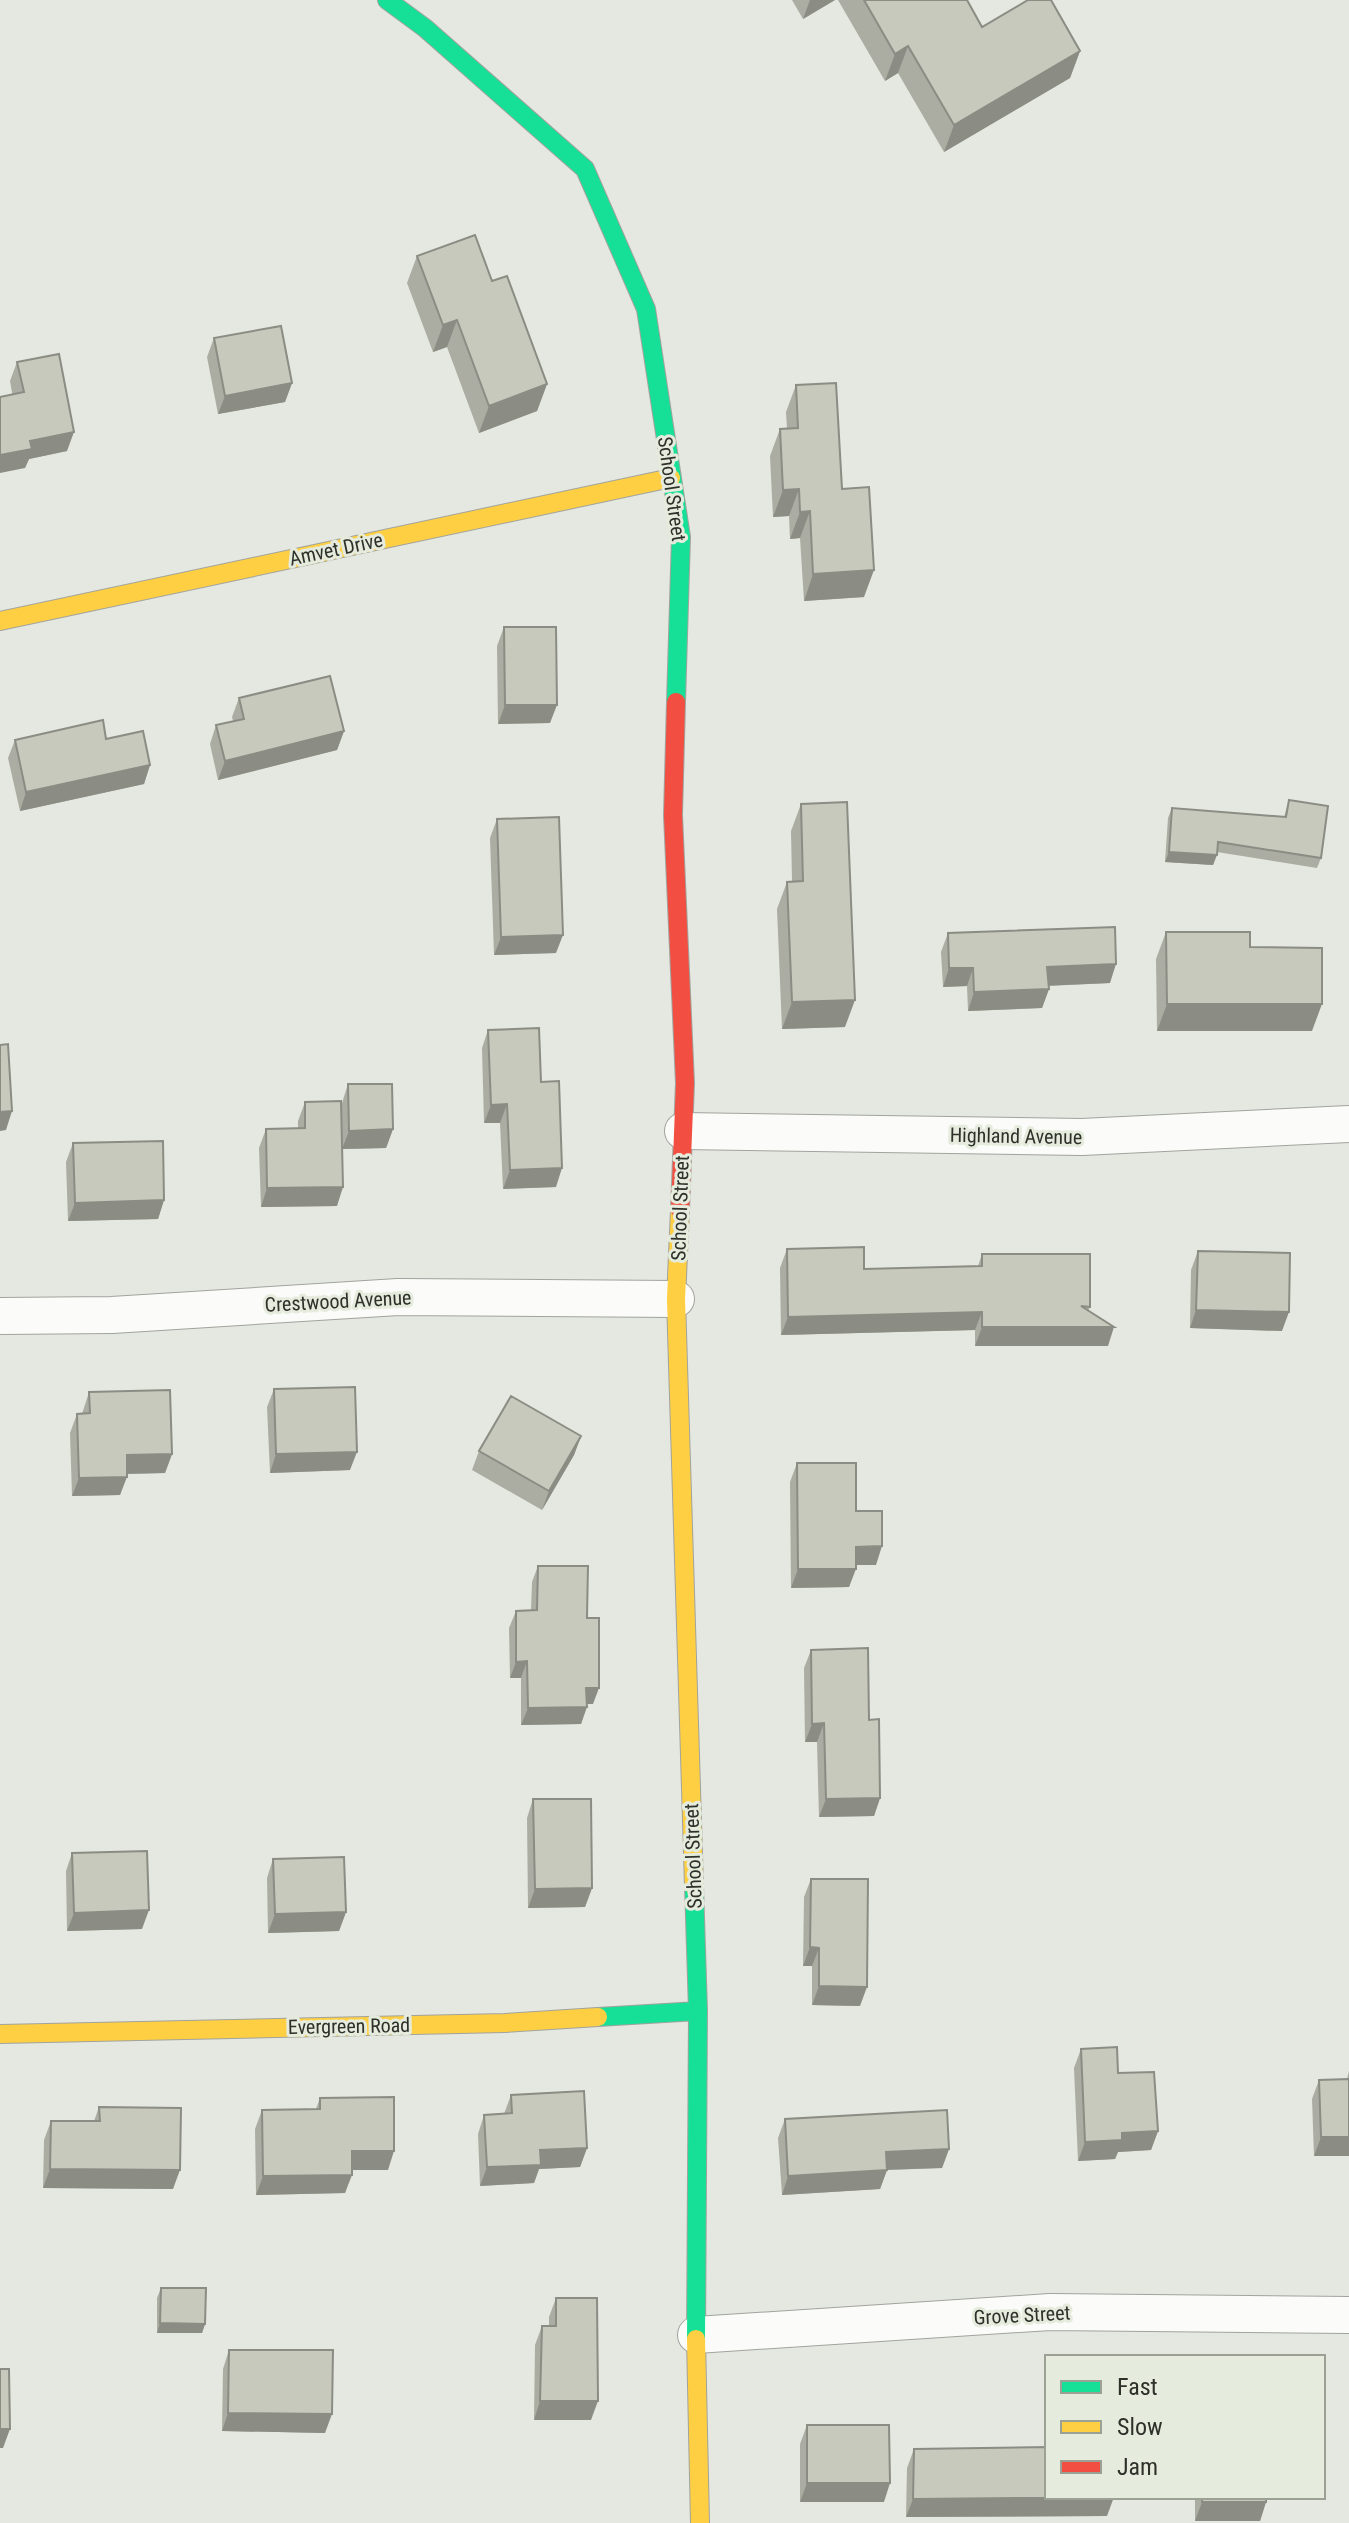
<svg xmlns="http://www.w3.org/2000/svg" width="1349" height="2523" font-family="'Roboto Condensed',sans-serif">
	<style>
		.lines { fill: none; stroke-linecap: round; stroke-linejoin: round }
		.street-casing { stroke: #a1a39d; stroke-width: 38 }
		.fast-casing { stroke: #a1a39d; stroke-width: 20 }
		.slow-casing { stroke: #a1a39d; stroke-width: 20 }
		.jam-casing { stroke: #a1a39d; stroke-width: 20 }
		.street { stroke: #fbfcfa; stroke-width: 36 }
		.fast { stroke: #16e098; stroke-width: 18 }
		.slow { stroke: #ffcf43; stroke-width: 18 }
		.jam { stroke: #f24e42; stroke-width: 18 }
		.wall { fill: #abada2 }
		.shaded-wall { fill: #8b8d84 }
		.building { fill: #c7c9bc; stroke: #8b8d84; stroke-width: 2 }
		.labels { text-anchor: middle; stroke-width: 6; stroke-linejoin: round; paint-order: stroke }
		.street-label { font-size: 20px; fill: #2e302a; stroke: #e5ecdd }
	</style>
	<rect width="100%" height="100%" fill="#e5e8e0"/>
	<g class="lines">
		<g class="street-casing">
			<path id="street" d="M683,1131l399,6 267,-13
				M0,1316l112,-1 286,-18 278,2
				M696,2335l354,-23 299,3"/>
		</g>
		<g class="fast-casing">
			<path id="fast" d="M387,0l38,28 160,141 61,140 35,228 -5,165
				M694,1886l4,125 -2,328
				M598,2017l100,-6"/>
		</g>
		<g class="slow-casing">
			<path id="slow" d="M0,621l671,-143
				M680,1210l-4,89 18,587
				M0,2034l505,-11 93,-6
				M696,2339l4,184"/>
		</g>
		<g class="jam-casing">
			<path id="jam" d="M676,702l-3,113 12,268 -5,127"/>
		</g>
		<use href="#street" class="street"/>
		<use href="#fast" class="fast"/>
		<use href="#slow" class="slow"/>
		<use href="#jam" class="jam"/>
	</g>
	<path class="wall" d="M792,0h43l-32,19z
		M838,0h129l15,27 98,24 -10,27 -126,74 -46,-79 -13,8z
		M417,256l75,25 55,103 -10,27 -58,22 -32,-86 -14,5 -26,-69z
		M214,338l78,45 -7,19 -67,12 -11,-57z
		M17,362l50,89 -38,8 -4,9 -15,-87z
		M796,385l46,104 22,108 -60,4 -4,-63 -10,1 -1,-23 -16,1 -3,-61 10,-27h7l-1,-17z
		M504,627l46,96 -52,1 -1,-78z
		M239,698l105,33 -7,19 -119,30 -8,-36 6,-19 17,-4 -1,-4z
		M106,739l44,26 -6,19 -124,27 -12,-53 7,-18z
		M1289,800l32,58 -4,10 -100,-16 -4,13 -48,-3 3,-44 4,-10 112,9z
		M801,804l44,223 -63,2 -5,-120 10,-27h5l-1,-51z
		M497,819l59,134 -62,2 -4,-117z
		M1166,932l84,15 62,84h-155l-1,-72z
		M948,933l162,50 -62,3 1,3 -7,19 -74,3 -1,-25 -24,1 -2,-35z
		M488,1030l53,52 15,105 -53,2 -3,-66h-16l-2,-75z
		M348,1084l45,45 -7,19 -43,1 -6,57 -76,1 -2,-59 7,-19 32,-1v-7l7,-19 37,1z
		M73,1143l91,57 -6,19 -90,2 -2,-59z
		M787,1249l77,20 114,-3 4,-12 108,53 -2,4 20,35h-133v-16l-194,5 -1,-67z
		M1198,1251l84,80 -92,-3 1,-58z
		M274,1389l76,81 -80,3 -3,-66z
		M89,1392l83,62 -7,19 -38,1 -7,21 -48,1 -2,-63 7,-19h5z
		M581,1436l-7,19 -32,55 -70,-40 7,-19z
		M797,1463l59,48 20,54h-20l-7,22 -58,1 -1,-106z
		M538,1566l49,52 6,86h-6l-6,20 -60,1v-47h-11l-1,-50 7,-17 15,-1 1,-28z
		M811,1650l58,70 11,78 -6,18 -55,1 -2,-75h-12l-1,-74z
		M533,1799l59,89 -7,19 -57,1 -1,-90z
		M72,1853l70,76 -75,2 -1,-60z
		M273,1859l73,53 -7,19 -71,2 -1,-55z
		M811,1879l49,127 -48,-1v-39h-9l1,-69z
		M1081,2049l37,24 40,58 -7,19 -33,2 -3,7 -37,2 -4,-93z
		M1349,2071v85h-35l-2,-57 7,-19 28,-1z
		M511,2095l76,53 -7,19 -41,2 -5,14 -54,3 -2,-52 6,-19 20,-1z
		M320,2098l68,72h-36l-7,23 -89,2 -1,-66 7,-19 54,-1z
		M99,2107l74,82 -130,-1 1,-48 7,-19h43z
		M785,2119l164,30 -7,19 -55,2 -7,19 -98,6 -4,-57z
		M161,2288l44,36 -3,9h-45v-35z
		M556,2298l35,122h-57l1,-75 7,-19h7v-9z
		M229,2350l96,83 -103,-2 1,-62z
		M807,2425l77,77h-84v-58z
		M914,2449l193,67 -201,1 1,-49z
		M1195,2497h71v5l-6,19h-65z"/>
	<path class="shaded-wall" d="M810,0h25l-32,19z
		M908,46l-10,27 -13,8 10,-27z
		M1080,51l-10,27 -126,74 10,-27z
		M457,320l-10,27 -14,5 10,-27z
		M292,383l-7,19 -67,12 7,-18z
		M547,384l-10,27 -58,22 10,-27z
		M74,432l-7,19 -38,8 -4,9 -25,5v-18l30,-14z
		M799,489l-10,27 -16,1 10,-27z
		M810,511l-10,27 -10,1 10,-27z
		M874,570l-10,27 -60,4 9,-27z
		M505,705h52l-7,18 -52,1z
		M344,731l-7,19 -119,30 7,-19z
		M150,765l-6,19 -124,27 6,-19z
		M1169,852l48,3 -4,10 -48,-3z
		M563,935l-7,18 -62,2 7,-18z
		M1116,964l-6,19 -70,3 7,-19z
		M949,968h24l-6,18 -24,1z
		M1049,989l-7,19 -74,3 6,-19z
		M855,1000l-10,27 -63,2 10,-27z
		M1167,1004h155l-10,27h-155z
		M507,1104l-7,19h-16l7,-18z
		M12,1111l-6,19 -6,1v-19z
		M393,1129l-7,19 -44,1 7,-18z
		M562,1168l-6,19 -53,2 7,-19z
		M343,1187l-6,19 -76,1 6,-19z
		M164,1200l-6,19 -90,2 7,-18z
		M1196,1310l93,2 -7,19 -92,-3z
		M982,1312l-7,18 -194,5 7,-18z
		M982,1327h132l-6,19h-133z
		M581,1436l-7,19 -32,55 7,-19z
		M357,1452l-7,18 -80,3 6,-19z
		M172,1454l-7,19 -45,1 7,-19z
		M127,1477l-7,18 -48,1 7,-18z
		M882,1546l-6,19h-27l7,-18z
		M798,1569h58l-7,18 -58,1z
		M527,1661l-6,17h-11l6,-16z
		M586,1688h13l-6,16h-13z
		M587,1707l-6,17 -60,1 7,-17z
		M824,1723l-7,19h-12l7,-18z
		M880,1798l-6,18 -55,1 7,-18z
		M592,1888l-7,19 -57,1 7,-19z
		M149,1910l-7,19 -75,2 7,-18z
		M346,1912l-7,19 -71,2 7,-19z
		M810,1947l9,1 -7,18h-9z
		M819,1986l48,1 -7,19 -48,-1z
		M1158,2131l-7,19 -33,2 -3,7 -37,2 7,-19 37,-9z
		M1321,2137h28v19h-35z
		M587,2148l-7,19 -41,2 -5,14 -54,3 7,-19 53,-17z
		M949,2149l-7,19 -62,2 6,-18z
		M352,2151h42l-6,19h-43z
		M50,2169l130,1 -7,19 -130,-1z
		M887,2170l-7,19 -98,6 6,-19z
		M352,2175l-7,18 -89,2 7,-19z
		M160,2323l45,1 -3,9h-45z
		M540,2401h58l-7,19h-57z
		M228,2413l104,1 -7,19 -103,-2z
		M0,2429h10l-7,19h-3z
		M807,2483h83l-6,19h-84z
		M1114,2497l-7,19 -201,1 7,-18z
		M1202,2502h64l-6,19h-65z"/>
	<path class="building" d="M864,0h103l15,27 46,-27h23l29,51 -126,74 -46,-79 -13,8z
		M475,235l17,46 15,-5 40,108 -58,22 -32,-86 -14,5 -26,-69z
		M281,326l11,57 -67,13 -11,-58z
		M59,354l15,78 -44,9 2,8 -32,6v-58l24,-5 -7,-30z
		M836,383l6,106 27,-2 5,83 -61,4 -3,-63 -10,1 -1,-23 -16,1 -3,-61 18,-1 -2,-43z
		M504,627h52l1,78h-52z
		M330,676l14,55 -119,30 -9,-36 28,-6 -5,-21z
		M103,720l3,19 37,-8 7,34 -124,27 -11,-52z
		M1289,800l39,6 -7,52 -103,-16 -1,13 -48,-3 3,-44 114,9z
		M847,802l8,198 -63,2 -5,-120 16,-1 -2,-77z
		M559,817l4,118 -62,2 -4,-118z
		M1115,927l1,37 -69,3 2,22 -75,3 -1,-24h-24l-1,-35z
		M1166,932h84v15l72,1v56h-155z
		M539,1028l2,54 18,-1 3,87 -52,2 -3,-66 -16,1 -3,-75z
		M8,1044l4,67 -12,1v-67z
		M348,1084h44l1,45 -44,2z
		M341,1101l2,86 -76,1 -1,-59 39,-1v-26z
		M163,1141l1,59 -89,3 -2,-60z
		M864,1247v22l118,-3v-12h108v53l-9,-1 33,21h-132v-15l-194,5 -1,-68z
		M1198,1251l92,2 -1,59 -93,-2z
		M355,1387l2,65 -81,2 -2,-65z
		M170,1390l2,64 -45,1v22l-48,1 -2,-64 13,-1 -1,-21z
		M511,1396l70,40 -32,55 -70,-40z
		M797,1463h59v48h26v35l-26,1v22h-58z
		M538,1566h50l-1,52h12v70h-13l1,19 -59,1 -1,-47 -11,1v-51l21,-1z
		M868,1648l1,72 10,-1 1,79 -54,1 -2,-76 -12,1 -1,-74z
		M533,1799h58l1,89 -57,1z
		M147,1851l2,59 -75,3 -2,-60z
		M344,1857l2,55 -71,2 -2,-55z
		M811,1879h57l-1,108 -48,-1v-38l-9,-1z
		M1117,2047l1,26 36,-1 4,59 -36,2v7l-37,2 -4,-93z
		M1349,2079v58h-28l-2,-57z
		M584,2091l3,57 -47,2 1,15 -54,2 -3,-52 28,-2 -1,-18z
		M394,2097v54h-42v24l-89,1 -1,-66 58,-1v-11z
		M99,2107l82,1 -1,62 -130,-1 1,-48h49z
		M947,2110l2,39 -63,3 1,18 -99,6 -3,-57z
		M161,2288h45l-1,36 -45,-1z
		M556,2298h41l1,103h-58l2,-75h14z
		M229,2350h104l-1,64 -104,-1z
		M0,2369h9l1,60h-10z
		M807,2425h82l1,58h-83z
		M1047,2447v50h55l-189,2 1,-50z
		M1202,2497h64v5h-64z"/>
	<g class="labels">
		<g class="street-label">
			<text transform="translate(672 489) rotate(82)" y="7">School Street</text>
			<text transform="translate(336 549) rotate(-12)" y="7">Amvet Drive</text>
			<text transform="translate(1016 1136) rotate(1)" y="7">Highland Avenue</text>
			<text transform="translate(680 1208) rotate(-88)" y="7">School Street</text>
			<text transform="translate(338 1301) rotate(-3)" y="7">Crestwood Avenue</text>
			<text transform="translate(693 1856) rotate(-92)" y="7">School Street</text>
			<text transform="translate(349 2026) rotate(-1)" y="7">Evergreen Road</text>
			<text transform="translate(1022 2315) rotate(-3)" y="7">Grove Street</text>
		</g>
	</g>
	<rect x="1045" y="2355" width="280" height="144" fill="#e5ecdd" stroke="#9ca195" stroke-width="2"/>
	<rect x="1061" y="2381" width="40" height="12" fill="#16e098" stroke="#9ca195" stroke-width="2"/>
	<text x="1117" y="2395" font-size="24" fill="#2e302a">Fast</text>
	<rect x="1061" y="2421" width="40" height="12" fill="#ffcf43" stroke="#9ca195" stroke-width="2"/>
	<text x="1117" y="2435" font-size="24" fill="#2e302a">Slow</text>
	<rect x="1061" y="2461" width="40" height="12" fill="#f24e42" stroke="#9ca195" stroke-width="2"/>
	<text x="1117" y="2475" font-size="24" fill="#2e302a">Jam</text>
</svg>
